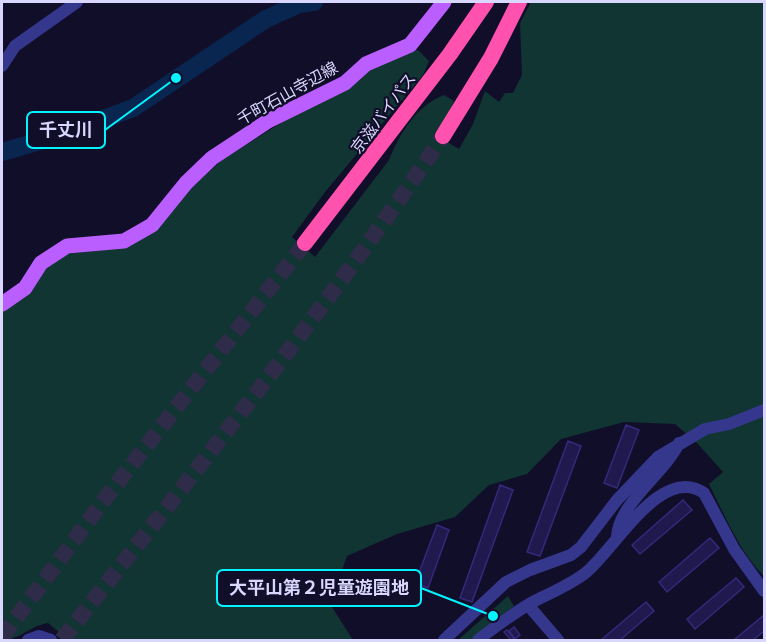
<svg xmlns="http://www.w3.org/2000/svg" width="766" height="642" font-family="'Work Sans','Noto Sans JP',sans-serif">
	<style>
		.green { fill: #113532 }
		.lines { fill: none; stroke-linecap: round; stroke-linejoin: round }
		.river { stroke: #08264f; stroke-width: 18 }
		.building { fill: #20194d; stroke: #34297b; stroke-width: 1.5 }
		.highway-tunnel { stroke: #2f2c4a; stroke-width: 16; stroke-dasharray: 16 8; stroke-linecap: butt }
		.minor { stroke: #35378d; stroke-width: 12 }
		.major { stroke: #ba5eff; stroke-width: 15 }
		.highway { stroke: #ff52ae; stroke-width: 16 }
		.labels { text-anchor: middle; stroke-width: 4.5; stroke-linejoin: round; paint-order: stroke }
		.street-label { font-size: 16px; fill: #dad7ff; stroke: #110e2a }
		.leader { fill: none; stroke: #03f4ff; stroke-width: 2 }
		.callout-dot { fill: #03f4ff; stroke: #110e2a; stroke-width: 2 }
		.callout { fill: #110e2a; stroke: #03f4ff; stroke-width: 2 }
		.callout-label { font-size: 18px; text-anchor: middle; font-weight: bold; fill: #dad7ff }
	</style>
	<rect width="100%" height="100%" fill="#110e2a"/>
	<path class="green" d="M531,2h233v574c-25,-25 -39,-60 -55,-92l14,-12 -26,-29 -22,-19 -51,-2 -63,17 -34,35 -38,11 -34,32 -58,17 -50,22 -17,48 23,36h-285l-20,-17c-21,4 -28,17 -46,17v-333l44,-43 20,-10 62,-8 95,-87 141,-87 46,-22h8l11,11 -6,14 -98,117 -33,45 23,20 74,-97c11,-27 27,-54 55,-65l10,6 -6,15 -14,18 25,15 14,-25 12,-33 14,11 6,-9h8l9,-18 -2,-52z
		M508,596l6,10 -44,34h-12z"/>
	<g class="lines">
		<path class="river" d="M2,152l62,-18 69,-26 133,-89 33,-15 15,-2"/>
	</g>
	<path class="building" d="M626,425l13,5 -22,58 -13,-5z
		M568,441l13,5 -41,110 -13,-4z
		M500,485l13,5 -41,112 -12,-4z
		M683,500l9,10 -52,44 -8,-9z
		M437,525l12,5 -21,58 -13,-5z
		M710,538l9,10 -52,44 -8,-10z
		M736,578l8,9 -49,42 -8,-10z
		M646,602l8,9 -34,29h-19z
		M764,615v16l-11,9h-19z
		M514,627l6,8 -5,4 -6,-8z
		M507,630l8,10h-4l-7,-8z"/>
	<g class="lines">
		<path class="highway-tunnel" d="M2,637l102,-137 201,-257
			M62,640c130,-165 263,-329 381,-504"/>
		<path class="minor" d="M2,66l13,-20 62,-44
			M617,537c1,-33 48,-64 62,-94
			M528,605l30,35
			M28,640l11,-4 12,4
			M444,640l62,-58 24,-12 41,-15 10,-8 36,-47 41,-43 47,-28 24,-5 35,-14
			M478,640c17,-13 34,-26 53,-37 17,-9 37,-17 53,-29 29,-21 76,-111 120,-81l30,56 30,42"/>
		<path class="major" d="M2,304l23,-16 16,-25 26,-17 57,-5 28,-16 34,-42 26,-25 56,-37 77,-38 21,-19 44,-19 34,-43"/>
		<path class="highway" d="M443,136l48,-78 28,-56
			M305,243l145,-189 36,-52"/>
	</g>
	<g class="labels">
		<g class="street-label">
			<text transform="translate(287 93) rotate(-29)" y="6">千町石山寺辺線</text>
			<text transform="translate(383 113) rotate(-53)" y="6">京滋バイパス</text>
		</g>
	</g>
	<path class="leader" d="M176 78L105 130M493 616L421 588"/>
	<g class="callout-dot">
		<circle cx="176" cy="78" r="6"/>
		<circle cx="493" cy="616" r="6"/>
	</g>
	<g class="callout">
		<rect x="27" y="112" width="78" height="36" rx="6"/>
		<rect x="217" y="570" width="204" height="36" rx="6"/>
	</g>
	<g class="callout-label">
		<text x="66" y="136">千丈川</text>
		<text x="319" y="594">大平山第２児童遊園地</text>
	</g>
	<rect width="766" height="642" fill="none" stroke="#dad7ff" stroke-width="6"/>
</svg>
